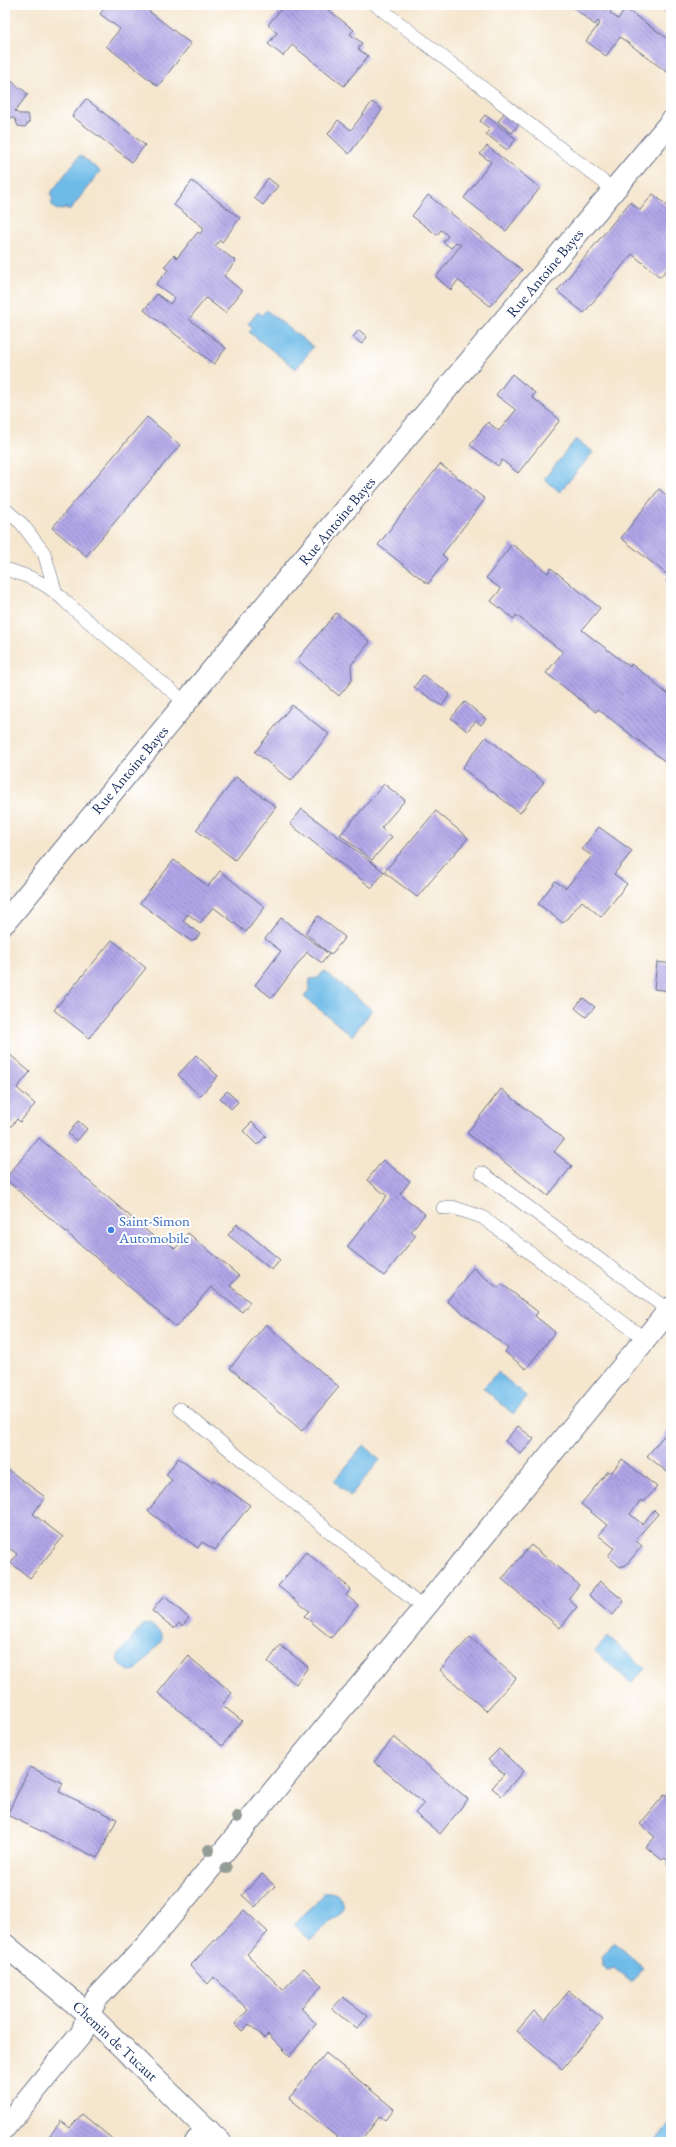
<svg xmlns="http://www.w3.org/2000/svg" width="676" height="2147" font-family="'EB Garamond',serif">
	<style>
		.water { fill: #6ebbe8; stroke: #4475a3 }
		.building { fill: url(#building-back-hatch) }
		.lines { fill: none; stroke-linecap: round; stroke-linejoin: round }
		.lane-casing { stroke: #676f85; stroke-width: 14 }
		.street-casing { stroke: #676f85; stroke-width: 24 }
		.secondary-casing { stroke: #676f85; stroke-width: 24 }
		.lane { stroke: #fff; stroke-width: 13 }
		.street { stroke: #fff; stroke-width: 22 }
		.secondary { stroke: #fff; stroke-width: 22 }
		.tree { fill: #949c96 }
		.shop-dot { fill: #3f7fe0; stroke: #fff; stroke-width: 1.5 }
		.labels { text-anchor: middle; stroke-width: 4; stroke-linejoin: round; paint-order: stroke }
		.street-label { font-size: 15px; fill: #1b2f5e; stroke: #fff }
		.shop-label { font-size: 15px; fill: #366cbe; stroke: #fff; text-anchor: start }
	</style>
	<defs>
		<pattern id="building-back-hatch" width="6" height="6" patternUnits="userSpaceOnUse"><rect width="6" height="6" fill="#b1a5e7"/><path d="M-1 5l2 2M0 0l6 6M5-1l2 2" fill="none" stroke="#8f87be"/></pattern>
	</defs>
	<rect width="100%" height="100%" fill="#fff"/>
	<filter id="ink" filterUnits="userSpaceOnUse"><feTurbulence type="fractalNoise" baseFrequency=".025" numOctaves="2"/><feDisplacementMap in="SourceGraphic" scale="8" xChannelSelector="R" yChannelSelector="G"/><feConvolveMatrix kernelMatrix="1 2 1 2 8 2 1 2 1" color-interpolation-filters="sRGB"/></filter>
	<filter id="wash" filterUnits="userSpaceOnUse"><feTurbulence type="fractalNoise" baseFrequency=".012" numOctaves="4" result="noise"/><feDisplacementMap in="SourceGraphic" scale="16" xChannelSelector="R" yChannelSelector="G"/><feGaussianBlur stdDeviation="0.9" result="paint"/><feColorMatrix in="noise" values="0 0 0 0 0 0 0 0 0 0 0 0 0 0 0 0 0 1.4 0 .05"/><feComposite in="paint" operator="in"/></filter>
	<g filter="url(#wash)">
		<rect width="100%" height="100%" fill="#f5e6ce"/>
		<path class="water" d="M80,155l20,16 -30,39 -4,-2 -5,2 -6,-1 -4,-6 2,-4 -3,-5z
			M266,310l47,37 -17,22 -47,-37 4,-5 -5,-3 10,-12 4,3z
			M576,439l17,13 -33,40 -16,-13z
			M324,971l48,39 -20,26 -48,-39 5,-7 1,-11 8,-1z
			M498,1372l29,25 -14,17 -30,-26z
			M364,1445l16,15 -30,36 -16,-15z
			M150,1624l12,10v6l-26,31 -6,1 -12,-10v-6l25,-31z
			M608,1637l37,32 -14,14 -36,-32z
			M324,1892c22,-3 27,23 6,27v2l-20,20 -16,-17 22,-21z
			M614,1942l30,26 -13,14 -17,-14 -8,2 -4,-4v-9z
			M671,2121v21h-16z"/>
		<g id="blocks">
			<path class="building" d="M107,5h34l50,39 -33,42 -52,-40 14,-17 -20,-15z
				M284,5h28l4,3 2,-3h4l32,25 -4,4 12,9 -4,6 10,7 -24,30 -52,-41 -9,11 -15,-12 9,-11 -9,-8z
				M570,5h30l6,5 6,-5 2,2 -4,6 8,6 8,-10 45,32v34l-51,-38 -14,19 -20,-15 14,-18 -2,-2 -3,4z
				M658,5h13v10z
				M5,76l23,18 -13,17 4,3h8l2,4v4l-4,5 -7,-1 -3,-7 -4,-2 -6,7z
				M86,99l59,46 -13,17 -60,-46z
				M372,102l10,8 -33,44 -21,-20 10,-14 13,10z
				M504,113l15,11 -7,9 -14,-11z
				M485,115l31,24 -9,11 -21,-16 4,-5 -10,-8z
				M487,146l53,42 -34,43 -42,-33 27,-36 -11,-8z
				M268,178l10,8 -15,19 -9,-7z
				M192,181l48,37 -18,24 -2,-2 -5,6 21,15 -12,15 18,15 -17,22 -19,-15 -17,21 37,29 -12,16 -70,-54 13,-16 13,10 5,-6 -19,-14 12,-14 -4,-3 10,-12 3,3 21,-26 2,2 4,-6 -30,-23z
				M653,194l18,15v56l-11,12 -28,-23 -48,59 -27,-22 73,-89 10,8z
				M428,195l94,75 -32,36 -32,-26 -7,10 -15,-13 25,-32 -5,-3 -5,6 -8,-6 5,-6 -7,-6 -4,5 -25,-19z
				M359,330l8,7 -5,7 -9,-7z
				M512,374l23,19 -3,4 28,23 -42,53 -16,-13 -4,6 -28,-21 18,-23 11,9 17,-21 -20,-15z
				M147,417l33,28 -94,111 -34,-28z
				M440,464l45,35 -43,56 5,4 -19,25 -50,-39z
				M659,489l12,10v86l-5,-4 3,-5 -48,-38z
				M512,544l36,29 3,-5 49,40 -18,22 48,37 1,-3 24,18 -1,1 17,14v69l-73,-57 -2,3 -50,-39 17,-21 -47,-37 -2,4 -23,-18 10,-12 -15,-11z
				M336,613l34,29 -19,23 1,15 -13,16 -42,-36z
				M423,675l27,19 -8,12 -28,-19z
				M465,702l21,17 -5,6 -5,-4 -9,10 -16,-13z
				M292,705l37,29 -38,47 -36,-29z
				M486,737l58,45 -24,31 -58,-45z
				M236,777l40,30 -41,53 -39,-30z
				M384,784l21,16 -24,28 11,9 -20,23 -32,-25z
				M302,809l82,63 -12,16 -82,-64z
				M436,811l32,27 -51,59 -33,-25z
				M599,827l33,24 -18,23 13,10 -26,33 -19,-16 -19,22 -25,-19 17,-23 11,7 26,-32 -10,-7z
				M174,860l34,26 12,-15 45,36 -19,25 -33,-25 -13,16 -12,-9 -5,7 17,13 -5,6 -4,1 -51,-38z
				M318,916l27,21 -14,18 -26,-22z
				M281,918l48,36 -7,9 -15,-11 -35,46 -17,-13 26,-34 -16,-12z
				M112,940l34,28 -57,70 -35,-28z
				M657,962l14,2v27l-17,-2z
				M583,998l12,9 -9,10 -11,-9z
				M8,1053l22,19 -13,16 18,16 -15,18 -3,-3 -12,15v-78z
				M196,1055l22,21 -18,20 -22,-21z
				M501,1089l63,50 -10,13 18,14 -24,30 -81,-63z
				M227,1091l11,11 -7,7 -11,-11z
				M78,1121l9,8 -10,12 -9,-7z
				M252,1122l14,14 -9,9 -14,-14z
				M39,1138l122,105 3,-4 11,10 13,-16 51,43 -9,10 20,16 -8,10 -31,-25 -35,40 -171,-148z
				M383,1160l27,21 -10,13 25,20 -14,17 5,4 -32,41 -37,-29 40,-51 -20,-16z
				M237,1224l43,36 -8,10 -44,-35z
				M473,1268l25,20 4,-4 36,28 -3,4 20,16 -29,37 -21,-17 3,-4 -61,-47z
				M266,1324l73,63 -37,44 -72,-63z
				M518,1426l16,13 -13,15 -16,-13z
				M671,1427v48l-24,-19z
				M178,1458l33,24 2,-2 37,25 -35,45 -13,-8 -4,6 -50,-37 24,-31 -6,-5z
				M622,1459l35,28 -13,15 -3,-2 -11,14 12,10 12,-14 4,4 -23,26 7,6 -16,19 -6,2 -12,-11 6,-8 -16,-13 9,-10 -26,-21 27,-33 3,2z
				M7,1469l38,28 -12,17 30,23 -33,41 -19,-15 6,-9 -12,-9v-74z
				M531,1545l48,40 -11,14 9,8 -17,21 -58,-49z
				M306,1552l45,37 -5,6 12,10 -27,33 -27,-22 5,-5 -31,-25z
				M600,1581l24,20 -11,14 -24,-20z
				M164,1596l25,22 -7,8 -3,-3 -5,5 -22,-17z
				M470,1637l46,41 -30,33 -46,-41z
				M280,1645l28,22 -12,17 -28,-22z
				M188,1656l44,37 -10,12 20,16 -20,25 -64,-53z
				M394,1737l74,62 -28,35 -25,-21 9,-10 -50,-41z
				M499,1749l24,22 -21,25 -10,-8 12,-14 -16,-14z
				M30,1767l33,16 -4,9 58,27 -19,39 -91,-43z
				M665,1794l6,6v67l-4,-3 2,-3 -5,-3 -2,2 -16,-13 9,-10 -15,-13z
				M262,1874l13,12 -20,21 -13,-12z
				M244,1910l24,22 -21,22 36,36 21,-22 18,18 -21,22 15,16 -26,32 -22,-22 -4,4 -15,-14 -7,7 -7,-7 13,-14 -34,-33 -6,7 -18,-18z
				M569,1991l34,28 -41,50 -45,-38 17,-20 11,9z
				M343,1997l25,19 -11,13 -25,-20z
				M326,2053l68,56 -9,11 -5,-4 -19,25 1,1h-19l-54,-44z
				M82,2114l34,28h-71l16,-21 9,7z"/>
		</g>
	</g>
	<g filter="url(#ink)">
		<use href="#blocks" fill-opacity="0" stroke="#676f85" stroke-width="1"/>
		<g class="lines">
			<g class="lane-casing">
				<path id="lane" d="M376,5l238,185
					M5,509l17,15 22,29 11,37
					M5,569c27,8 44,15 64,36l117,98
					M482,1173l189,139
					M443,1208l9,-1 30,10 163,122
					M180,1409l243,199"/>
			</g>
			<g class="street-casing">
				<path id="street" d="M5,922l307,-373 359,-427
					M5,2127l77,-94 6,-19 9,-16 49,-52 525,-638
					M196,2142l11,-13"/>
			</g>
			<g class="secondary-casing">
				<path id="secondary" d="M5,1945l83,69 132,128"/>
			</g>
			<use href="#lane" class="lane"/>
			<use href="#street" class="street"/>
			<use href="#secondary" class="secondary"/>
		</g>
		<g class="tree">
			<circle cx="237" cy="1817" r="6"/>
			<circle cx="209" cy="1850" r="6"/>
			<circle cx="226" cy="1868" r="6"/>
		</g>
	</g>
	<circle class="shop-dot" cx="111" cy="1230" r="4"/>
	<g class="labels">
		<g class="street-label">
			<text transform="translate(545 273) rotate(-50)" y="5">Rue Antoine Bayes</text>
			<text transform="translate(337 521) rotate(-50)" y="5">Rue Antoine Bayes</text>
			<text transform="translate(130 770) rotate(-50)" y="5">Rue Antoine Bayes</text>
			<text transform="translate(115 2041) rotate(43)" y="5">Chemin de Tucaut</text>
		</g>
		<g class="shop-label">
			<text x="119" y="1226">Saint-Simon<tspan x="119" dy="17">Automobile</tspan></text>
		</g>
	</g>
	<rect width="676" height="2147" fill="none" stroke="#fff" stroke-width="20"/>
</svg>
